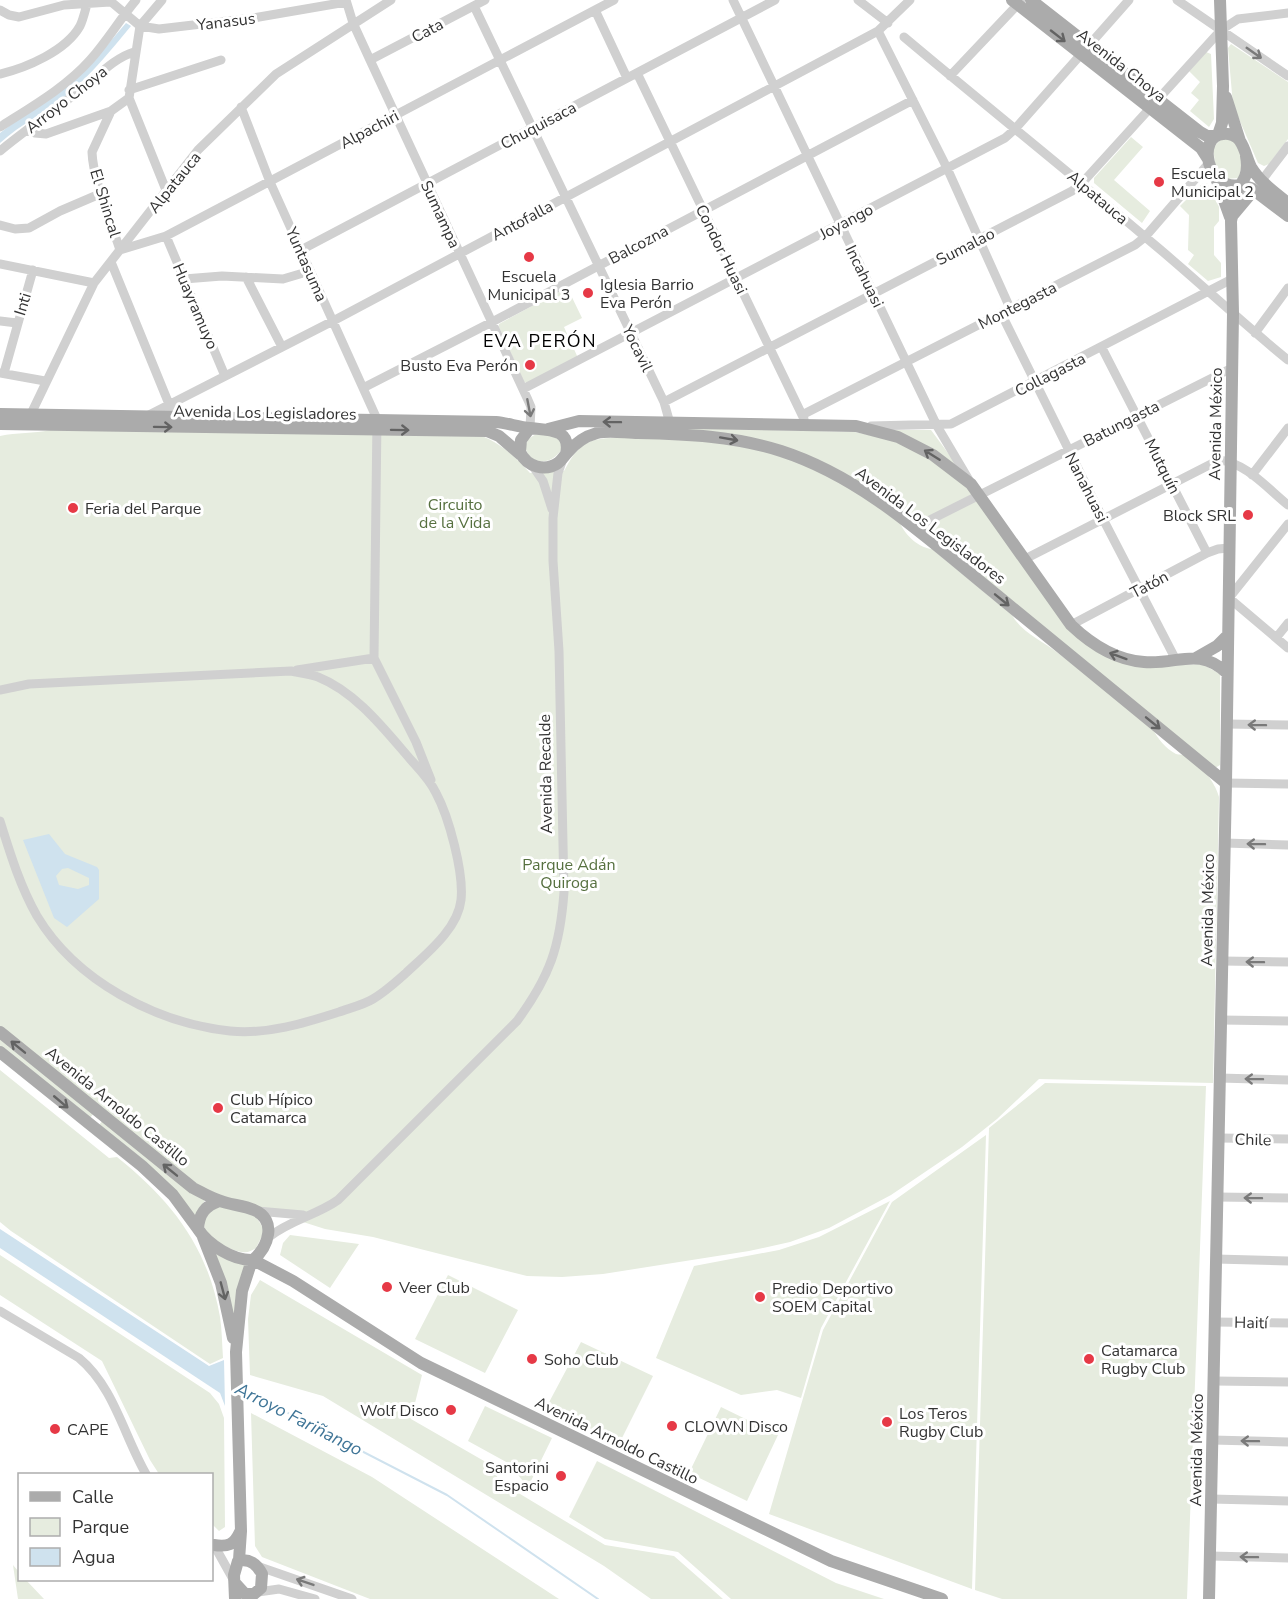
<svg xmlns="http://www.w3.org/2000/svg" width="1288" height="1599" font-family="'Nunito Sans',sans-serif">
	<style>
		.green { fill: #e6ecdf }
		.water { fill: #cfe2ee; fill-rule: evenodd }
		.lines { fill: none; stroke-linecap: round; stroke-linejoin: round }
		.stream { stroke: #cfe2ee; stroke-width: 2 }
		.minor { stroke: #d0d0d0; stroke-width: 9 }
		.major { stroke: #ababab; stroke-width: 12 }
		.oneway { stroke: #636363 }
		.oneway2 { stroke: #7a7a7a }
		.poi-dot { fill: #e63946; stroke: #fff; stroke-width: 2 }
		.labels { text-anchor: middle; stroke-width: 6; stroke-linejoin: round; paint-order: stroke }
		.street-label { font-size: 16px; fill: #333; stroke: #fff }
		.poi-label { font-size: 16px; fill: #333; stroke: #fff; text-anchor: start }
		.park-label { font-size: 16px; fill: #56703f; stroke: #fff }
		.neighbourhood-label { font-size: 18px; letter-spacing: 1.5px; fill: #000; stroke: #fff }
		.water-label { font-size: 18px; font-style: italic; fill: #3f7597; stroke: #fff }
	</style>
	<rect width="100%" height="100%" fill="#fff"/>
	<path class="green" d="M1231,44l57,38v57l-19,25 -5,2 -6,-3 -25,-58 -5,-57z
		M1206,52l5,2 3,65 -5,8 -19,-16 9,-11 -8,-7 9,-11 -11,-11z
		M1131,137l12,10 -29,33 36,31 -8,12 -48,-40v-5z
		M1223,137l9,2 12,18 -5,21 -13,1 -10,-10 -3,-21z
		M1203,183h4l12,24v14l-5,6v28l7,8v14l-13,4 -20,-17 6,-9 -6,-5 1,-35 -9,-9z
		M567,287l15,31 -18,9 14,31 -51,25 -3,-1 -25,-55v-3z
		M680,428l175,4 41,9 33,17 38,29 117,156 79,23 39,-2 18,10v91l-5,3 -374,-296z
		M50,430l432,6c20,8 33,21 48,37l34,-2c6,-11 11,-21 23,-28 14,-7 34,-5 49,-5 60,0 120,6 175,29 33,13 61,36 89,56 5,12 19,25 32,26l80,66c10,18 31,26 46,38 32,24 63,51 95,76 4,9 13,20 23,25 3,1 7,0 10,2 14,6 29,26 33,41l-6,286 -174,-4 -42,40 -35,28 -71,48 -62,33 -39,14 -41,9 -146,23 -41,3 -35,-1 -154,-39 -48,-8 -119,-38 -27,-20 -179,-145v-590c17,-4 34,-2 50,-6z
		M890,430h41l28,38z
		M544,432l16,8 2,9c-23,33 -58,-9 -18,-17z
		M0,1037l94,76 -4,5 -90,-72z
		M0,1070l109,88 8,-1c54,43 91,90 103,160 2,13 2,27 3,41l-13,6 -199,-133 -11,-9z
		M1045,1083l161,3 -19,513h-185l-27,-9 14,-462z
		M103,1120l102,80 -9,16 -97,-91z
		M986,1135l-14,454 -203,-75 54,-184 69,-128z
		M890,1201l-69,127 -20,70 -24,-8 -36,5 -85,-37 38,-92 85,-16 40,-13z
		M219,1206c21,4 38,3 45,26l-8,16c-5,3 -8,5 -14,4 -10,-1 -32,-12 -37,-22 -2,-5 0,-10 1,-15z
		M290,1235l69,9 -29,44 -50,-33 3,-12z
		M213,1249l34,16 -12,56z
		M0,1255l210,138 9,11 5,14 1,109 -6,4 -7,-7v-50h-53l-9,-14 -48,-99 -102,-66z
		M448,1275l70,35 -33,63 -70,-34z
		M260,1280l162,95 -11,44 80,46 9,17 105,63 69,11 49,43h-72l-47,-33 -281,-170 -73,-21 -2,-56 3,-24z
		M581,1342l72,34 -33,66 -74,-34z
		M485,1406l67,32 -24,49 -20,-24 -40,-22z
		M721,1407l57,28 -31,66 -58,-28z
		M251,1413l121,64 187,122h-189l-108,-42 -7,-11z
		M597,1461l239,122 48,16h-153l-53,-47 -73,-13 -36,-22z
		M13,1565l6,7 1,8h6l18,19h-26z"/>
	<path class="water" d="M126,23l5,3c-20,24 -39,48 -63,68 -22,18 -47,30 -68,49v-10l91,-69z
		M49,834l16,20 32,13 2,3v29l-32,28 -13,-9 -31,-78zM68,868l21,10v7l-11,4 -19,-4 -3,-9 6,-7z
		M0,1229l209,137 15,-6 1,46 -5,-13 -220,-145z"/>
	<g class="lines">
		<path class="stream" d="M241,1389l206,106 151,104"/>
		<path class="minor" d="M109,0l31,26
			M162,0l-22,26 -11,72 37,92
			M346,0l7,23 17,37 158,340 3,7 -1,21
			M733,0l204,426 32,54
			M858,0l30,23
			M1177,0l111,76
			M474,6l190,396 7,25
			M0,10l9,5 10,2 45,-12 46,-3
			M595,10l32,68
			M140,26l19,3 94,-11 93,-16
			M878,31l69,137 63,140
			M904,37c82,69 165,135 246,204 47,39 91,81 138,119
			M370,60l115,-60
			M637,73l167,346
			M0,74c26,-6 66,-23 80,-48 3,-6 5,-15 7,-22
			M950,76l71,-75
			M129,90l92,-30
			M129,98l-18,13 -19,41c1,28 19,70 28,98l46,-14 448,-236
			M241,107l29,75 107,237 -3,239 42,84 15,38
			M0,127c31,-20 65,-39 90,-67 17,-19 30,-41 46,-60
			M27,130l8,3 11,1 65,-23
			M0,151c24,-20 49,-37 74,-56 20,-14 37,-36 60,-43
			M1259,184l29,-38
			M0,225l15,4 14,-1 31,-17 42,-18
			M166,236l59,140
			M301,250l474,-250
			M111,262l60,147
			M0,264l94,19
			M246,277l36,70
			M184,279l38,-3 61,3 27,-8
			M1001,313l102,206 73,141
			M0,321l17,2
			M1255,333l33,-45
			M1102,348l105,205
			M0,373l45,8
			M4,373l29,-103
			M363,388l129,-66 421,-222
			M523,389l482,-251 10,-9 114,-129
			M664,402l408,-211 10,-8 139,-153 17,-11 50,-6
			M802,415l333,-170 10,-8 64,-74
			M147,416l186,-95 545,-290 32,-31
			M29,418l65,-135 104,-133 78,-76 115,-74
			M871,426l80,-2 281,-145
			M532,465l11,16 9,28
			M1252,475l36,-47
			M1288,524l-59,74 59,50
			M914,528l318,-160
			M1025,559l194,-99c26,2 49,29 69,45
			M1071,625l136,-72 11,-4 11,-1
			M1276,638l12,-15
			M297,670l77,-12
			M0,690l29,-6 262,-13c9,2 18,3 27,6 38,15 67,53 93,83 9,10 19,20 25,33 13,24 28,80 25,107 -3,29 -35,54 -55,73 -10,9 -21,19 -33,26 -10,6 -23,9 -34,13 -34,11 -73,23 -109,19 -74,-8 -154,-50 -193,-115 -17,-30 -27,-63 -37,-95
			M1227,724l61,1
			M1226,783l62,1
			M1225,843l63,2
			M1222,961l66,1
			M1221,1020l67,1
			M1220,1078l68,2
			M1219,1138l69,1
			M1217,1197l71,1
			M257,1211l46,4
			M269,1237c21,-17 48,-22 69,-37l179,-179c33,-45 43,-74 47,-129l-5,-241 -6,-90v-43l5,-45 5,-14
			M1216,1259l72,2
			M0,1311l79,47c35,29 45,78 67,116
			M1215,1322l73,1
			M1214,1381l74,1
			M1212,1440l76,2
			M1211,1499l77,2
			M214,1545l19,34
			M1210,1556l78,2
			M257,1566l95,33
			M258,1592l21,-3 36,10"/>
		<path class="major" d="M1012,0l189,148 7,11
			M1031,0l169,132 7,4h9
			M1226,97l14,44
			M1218,135l4,-12 1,-37 -3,-86
			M1246,156c2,10 1,21 -6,29 -33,7 -44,-49 -17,-51 6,-1 14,2 17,7 5,7 7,18 11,26 9,15 23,25 37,36
			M1216,178l14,39
			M1240,185l11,3 37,28
			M1233,215l21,-25
			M0,414l496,8c11,1 23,5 34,6 17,2 42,0 36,26
			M0,424l487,7 12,5 22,19
			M530,428l-9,12 -1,12c7,15 25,20 38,11 4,-3 6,-7 9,-10 8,-10 19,-17 30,-20 12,-3 28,0 41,0 48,1 96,3 143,18 84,27 150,91 217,145 76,63 152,125 228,187
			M548,429l31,-8 277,5 42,11 35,18 38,29 100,141c21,20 44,35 73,37 34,3 54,-16 83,11
			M1196,658l21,-12 11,-11
			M0,1032l193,156c8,4 16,9 25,12 11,5 25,5 36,10 24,10 14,37 -1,50 -19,1 -45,-15 -55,-31 1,-15 7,-23 21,-28
			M0,1052l142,114 31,29 25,34
			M203,1237l18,46 12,55
			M253,1260l40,21 128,82 410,198 111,38
			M214,1545c14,2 20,0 26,-13
			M239,1560l2,-29 -5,-179 6,-61 10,-31
			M235,1583l10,11h9l7,-6 1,-14c-5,-10 -13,-16 -24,-13l-4,14 1,24
			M1209,1599l17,-816 7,-470 -2,-92 8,-35"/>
	</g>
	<defs><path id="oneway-shaft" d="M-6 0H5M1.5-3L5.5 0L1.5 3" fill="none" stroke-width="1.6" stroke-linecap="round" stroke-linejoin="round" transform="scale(1.5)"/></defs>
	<g class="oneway">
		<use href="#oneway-shaft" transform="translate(1058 36) rotate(38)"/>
		<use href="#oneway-shaft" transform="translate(612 422) rotate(-179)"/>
		<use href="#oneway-shaft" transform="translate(163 427) rotate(1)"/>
		<use href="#oneway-shaft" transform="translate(400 430) rotate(1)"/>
		<use href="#oneway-shaft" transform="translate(729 439) rotate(10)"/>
		<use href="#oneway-shaft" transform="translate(932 455) rotate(-148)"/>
		<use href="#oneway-shaft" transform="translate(1002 600) rotate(39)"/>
		<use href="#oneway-shaft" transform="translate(1118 656) rotate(-160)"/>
		<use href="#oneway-shaft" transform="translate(1153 723) rotate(39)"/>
		<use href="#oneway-shaft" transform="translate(18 1047) rotate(-141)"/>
		<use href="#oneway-shaft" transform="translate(61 1102) rotate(40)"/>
		<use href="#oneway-shaft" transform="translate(170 1170) rotate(-141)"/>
		<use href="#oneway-shaft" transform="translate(223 1291) rotate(75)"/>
	</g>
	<g class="oneway2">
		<use href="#oneway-shaft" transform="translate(1254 53) rotate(35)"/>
		<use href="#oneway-shaft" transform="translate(529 408) rotate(79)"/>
		<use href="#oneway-shaft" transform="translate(1257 725) rotate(-179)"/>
		<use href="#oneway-shaft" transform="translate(1256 844) rotate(-179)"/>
		<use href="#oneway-shaft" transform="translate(1255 962) rotate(-179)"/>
		<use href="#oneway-shaft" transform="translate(1254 1079) rotate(-179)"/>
		<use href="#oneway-shaft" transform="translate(1253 1198) rotate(-179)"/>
		<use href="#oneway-shaft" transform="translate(1250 1441) rotate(-179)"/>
		<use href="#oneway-shaft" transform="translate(1249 1557) rotate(-179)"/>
		<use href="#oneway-shaft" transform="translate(305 1582) rotate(-161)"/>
	</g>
	<g class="poi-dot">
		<circle cx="1159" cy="182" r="6"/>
		<circle cx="529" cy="257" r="6"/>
		<circle cx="588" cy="293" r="6"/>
		<circle cx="530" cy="365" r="6"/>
		<circle cx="73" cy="508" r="6"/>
		<circle cx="1248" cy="515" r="6"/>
		<circle cx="218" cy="1108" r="6"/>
		<circle cx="387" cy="1287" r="6"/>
		<circle cx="760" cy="1297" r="6"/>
		<circle cx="532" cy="1359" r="6"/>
		<circle cx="1089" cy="1359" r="6"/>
		<circle cx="451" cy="1410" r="6"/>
		<circle cx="887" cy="1422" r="6"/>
		<circle cx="672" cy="1426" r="6"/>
		<circle cx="55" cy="1429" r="6"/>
		<circle cx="561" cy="1476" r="6"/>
	</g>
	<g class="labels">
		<g class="street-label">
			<text transform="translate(226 21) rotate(-7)" y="6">Yanasus</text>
			<text transform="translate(427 30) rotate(-28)" y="6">Cata</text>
			<text transform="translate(1122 65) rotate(38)" y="6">Avenida Choya</text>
			<text transform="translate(66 99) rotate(-38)" y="6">Arroyo Choya</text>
			<text transform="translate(538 125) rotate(-28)" y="6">Chuquisaca</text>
			<text transform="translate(369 129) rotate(-28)" y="6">Alpachiri</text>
			<text transform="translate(174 182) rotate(-51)" y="6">Alpatauca</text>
			<text transform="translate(1098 197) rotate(40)" y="6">Alpatauca</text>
			<text transform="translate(106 203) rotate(73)" y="6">El Shincal</text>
			<text transform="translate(441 214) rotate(65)" y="6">Sumampa</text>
			<text transform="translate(522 220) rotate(-28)" y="6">Antofalla</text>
			<text transform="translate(846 221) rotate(-28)" y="6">Joyango</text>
			<text transform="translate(638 244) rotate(-28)" y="6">Balcozna</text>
			<text transform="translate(965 246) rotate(-27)" y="6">Sumalao</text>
			<text transform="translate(722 249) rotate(64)" y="6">Condor Huasi</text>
			<text transform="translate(307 264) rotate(66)" y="6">Yuntasuma</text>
			<text transform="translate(865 276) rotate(64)" y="6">Incahuasi</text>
			<text transform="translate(22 304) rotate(-73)" y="6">Inti</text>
			<text transform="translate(1017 305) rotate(-27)" y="6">Montegasta</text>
			<text transform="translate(196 306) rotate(67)" y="6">Huayramuyo</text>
			<text transform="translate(638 348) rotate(64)" y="6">Yocavil</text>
			<text transform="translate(1050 374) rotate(-27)" y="6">Collagasta</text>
			<text transform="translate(265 412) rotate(1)" y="6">Avenida Los Legisladores</text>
			<text transform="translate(1121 423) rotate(-27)" y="6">Batungasta</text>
			<text transform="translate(1215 424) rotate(-89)" y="6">Avenida México</text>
			<text transform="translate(1163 466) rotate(63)" y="6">Mutquín</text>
			<text transform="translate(1087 487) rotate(63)" y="6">Nanahuasi</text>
			<text transform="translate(931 525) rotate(37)" y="6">Avenida Los Legisladores</text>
			<text transform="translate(1149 584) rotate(-28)" y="6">Tatón</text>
			<text transform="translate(545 774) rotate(-91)" y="6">Avenida Recalde</text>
			<text transform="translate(1207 910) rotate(-89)" y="6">Avenida México</text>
			<text transform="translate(118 1106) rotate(39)" y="6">Avenida Arnoldo Castillo</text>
			<text transform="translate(1253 1139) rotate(1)" y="6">Chile</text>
			<text transform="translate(1251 1322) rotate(1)" y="6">Haití</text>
			<text transform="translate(617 1440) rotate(26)" y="6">Avenida Arnoldo Castillo</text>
			<text transform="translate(1196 1450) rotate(-89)" y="6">Avenida México</text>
		</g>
		<g class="poi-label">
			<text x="1171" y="179">Escuela<tspan x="1171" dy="18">Municipal 2</tspan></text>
			<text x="529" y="282" text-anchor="middle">Escuela<tspan x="529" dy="18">Municipal 3</tspan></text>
			<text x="600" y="290">Iglesia Barrio<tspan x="600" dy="18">Eva Perón</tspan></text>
			<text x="518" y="371" text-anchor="end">Busto Eva Perón</text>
			<text x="85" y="514">Feria del Parque</text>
			<text x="1236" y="521" text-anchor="end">Block SRL</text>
			<text x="230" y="1105">Club Hípico<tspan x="230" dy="18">Catamarca</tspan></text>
			<text x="399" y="1293">Veer Club</text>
			<text x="772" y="1294">Predio Deportivo<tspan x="772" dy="18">SOEM Capital</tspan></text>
			<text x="1101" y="1356">Catamarca<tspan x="1101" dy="18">Rugby Club</tspan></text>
			<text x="544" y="1365">Soho Club</text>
			<text x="439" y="1416" text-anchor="end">Wolf Disco</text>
			<text x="899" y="1419">Los Teros<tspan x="899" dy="18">Rugby Club</tspan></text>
			<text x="684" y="1432">CLOWN Disco</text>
			<text x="67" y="1435">CAPE</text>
			<text x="549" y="1473" text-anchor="end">Santorini<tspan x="549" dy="18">Espacio</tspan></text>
		</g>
		<g class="park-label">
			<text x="455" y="510">Circuito<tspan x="455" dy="18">de la Vida</tspan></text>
			<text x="569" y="870">Parque Adán<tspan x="569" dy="18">Quiroga</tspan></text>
		</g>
		<g class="neighbourhood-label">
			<text x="540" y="347">EVA PERÓN</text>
		</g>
		<g class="water-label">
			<text transform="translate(299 1419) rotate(27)" y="6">Arroyo Fariñango</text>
		</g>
	</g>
	<rect x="18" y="1473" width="195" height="108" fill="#ffffff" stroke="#adadad" stroke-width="1.5"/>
	<rect x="30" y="1492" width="30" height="9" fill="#ababab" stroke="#adadad" stroke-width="1.5"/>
	<text x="72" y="1503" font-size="18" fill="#333333">Calle</text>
	<rect x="30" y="1518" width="30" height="18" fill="#e6ecdf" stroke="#adadad" stroke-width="1.5"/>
	<text x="72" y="1533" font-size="18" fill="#333333">Parque</text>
	<rect x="30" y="1548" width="30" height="18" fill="#cfe2ee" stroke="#adadad" stroke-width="1.5"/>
	<text x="72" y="1563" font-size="18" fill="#333333">Agua</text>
</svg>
